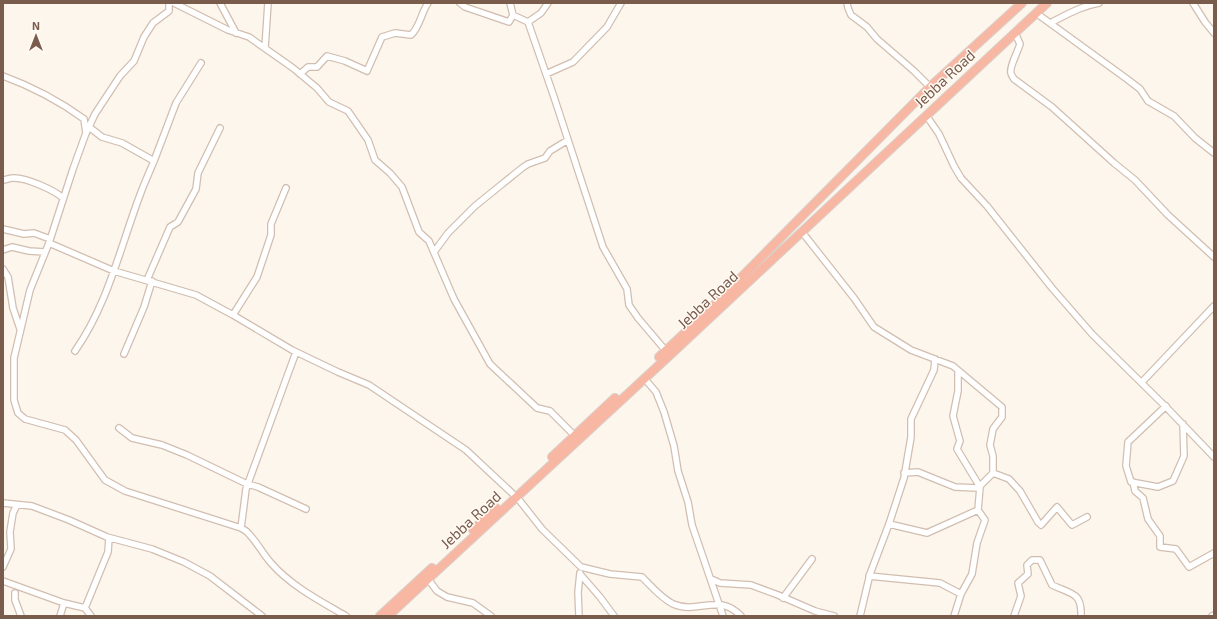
<svg xmlns="http://www.w3.org/2000/svg" width="1217" height="619" font-family="'Exo 2',sans-serif">
	<style>
		.lines { fill: none; stroke-linecap: round; stroke-linejoin: round }
		.minor-casing { stroke: #d1beb0; stroke-width: 8 }
		.highway-casing { stroke: #dad1cd; stroke-width: 10 }
		.minor { stroke: #fff; stroke-width: 5.5 }
		.highway { stroke: #f7b7a3; stroke-width: 8 }
		.labels { text-anchor: middle; stroke-width: 3; stroke-linejoin: round; paint-order: stroke }
		.street-label { font-size: 15px; fill: #7a5c4d; stroke: #fffaf3 }
	</style>
	<rect width="100%" height="100%" fill="#fdf6ec"/>
	<g class="lines">
		<g class="minor-casing">
			<path id="minor" d="M169,3v8l-16,12 -9,14 -10,24 -14,15 -25,38 -9,19 -13,36 -24,74 -19,47 -16,68v42l4,13 7,6 40,11 11,10 29,40 20,11 116,37 5,3c10,9 16,22 25,32 20,23 49,38 75,53
				M174,3l54,27 21,7 44,31 24,20 12,14 19,9 20,29 7,20 15,13 12,14 17,45 10,9 25,58 36,65 47,44 13,3 25,25
				M220,3l16,30
				M460,3l5,4 44,15 4,-7
				M510,3l3,12 15,7 26,75 49,150 24,42 2,16 9,13 28,33
				M847,3l1,5 3,7 16,12 10,12 37,32 16,16
				M1193,3l12,19 9,11
				M1036,13l91,66 13,10 8,12 26,15 21,22 19,15
				M528,22l13,-9 7,-10
				M1050,23c16,-8 31,-17 49,-20
				M1015,33l5,11c-2,7 -11,24 -9,29 0,2 2,4 3,6l38,28 62,56 21,17 33,35 46,42
				M265,48l3,-45
				M300,74l8,-7h9l10,-11 18,5 22,10 15,-34 13,-4 16,2c9,-8 10,-22 17,-32
				M546,74l27,-12 34,-35 14,-24
				M3,76c30,11 55,24 81,43l2,14
				M926,115l13,19 15,32 7,12 26,28 65,82 40,46 75,74 47,49
				M154,161l22,-58 25,-40
				M3,180c3,0 6,-2 10,-2 12,-1 41,12 50,20
				M3,229l21,5 10,-1 16,6
				M802,232l52,66 20,29 37,23 42,16 49,41v10l-9,12 -3,16 3,11v17
				M49,243l65,28 82,24 37,20 59,35 46,22 31,13 97,65 46,43
				M3,250l9,-3 17,4 16,1
				M434,252l14,-19 27,-27 21,-17 26,-21 6,-4 17,-6 5,-7 18,-11
				M3,269l5,8 5,31 7,21
				M147,280l23,-53 8,-5 18,-33 2,-16 22,-45
				M233,315l24,-38 14,-42v-11l15,-36
				M75,351c33,-47 45,-103 65,-156 4,-11 9,-22 14,-34l-32,-18 -20,-6 -13,-10
				M124,354l20,-47 8,-26
				M644,378l12,14 8,20 10,34 4,25 10,31 4,23 31,91
				M1142,382l72,-76
				M1166,406l-38,36 -2,24 5,16 27,5 15,-6 11,-25 -1,-32
				M119,428l13,10 30,7 25,10 60,29 11,3 48,22
				M904,473l14,-1 37,15 23,1 15,-15 16,6 11,12 18,31 3,3 16,-18 15,18 15,-8
				M1133,482l2,9 8,7 5,21 12,17v11l16,2 13,18 25,-14
				M516,496l26,33 39,38 29,7 32,3c10,10 19,21 31,27 26,11 45,-12 68,12
				M3,503l29,3 37,14 38,17 45,12 32,13 26,14 52,40
				M889,524l38,9 51,-23 2,-23 -23,-38 3,-8 -7,-25 5,-25v-20
				M241,528l5,-39 50,-137
				M3,567l8,-18 -1,-17 3,-19 4,-8
				M580,574l20,23 14,19
				M869,576l71,7 21,11
				M428,579l9,12 10,6 26,6 18,13
				M711,579l9,4 31,2 27,10 37,16 19,5
				M3,581l61,22 21,5
				M15,593v7l6,16
				M783,598l29,-39
				M60,616l4,-13
				M91,616l-6,-8 23,-56 1,-14
				M579,616l-1,-24 2,-19
				M860,616l10,-42 19,-50 15,-46 7,-41v-18l23,-49 1,-11
				M954,616l7,-22 11,-20 5,-31 8,-23 -7,-10
				M1014,616l7,-20 -3,-13 10,-9 -1,-9 5,-5h8l12,25c19,9 30,7 29,31
				M1212,616l2,-1"/>
		</g>
		<g class="highway-casing">
			<path id="highway" d="M659,357l43,-40 228,-230 92,-84
				M552,457l63,-59
				M473,530l23,-22
				M380,616l52,-48
				M388,616l282,-261 377,-352"/>
		</g>
		<use href="#minor" class="minor"/>
		<use href="#highway" class="highway"/>
	</g>
	<g class="labels">
		<g class="street-label">
			<text transform="translate(945 79) rotate(-43)" y="5">Jebba Road</text>
			<text transform="translate(708 300) rotate(-43)" y="5">Jebba Road</text>
			<text transform="translate(471 520) rotate(-43)" y="5">Jebba Road</text>
		</g>
	</g>
	<rect width="1217" height="619" fill="none" stroke="#7a5c4d" stroke-width="8"/>
	<g transform="translate(36 36)" stroke="#fffaf3" stroke-width="3" paint-order="stroke">
	<path d="M0-3L7 15L0 10L-7 15Z" fill="#7a5c4d"/>
	<text y="-6" font-size="11" font-weight="bold" text-anchor="middle" fill="#7a5c4d">N</text>
	</g>
</svg>
